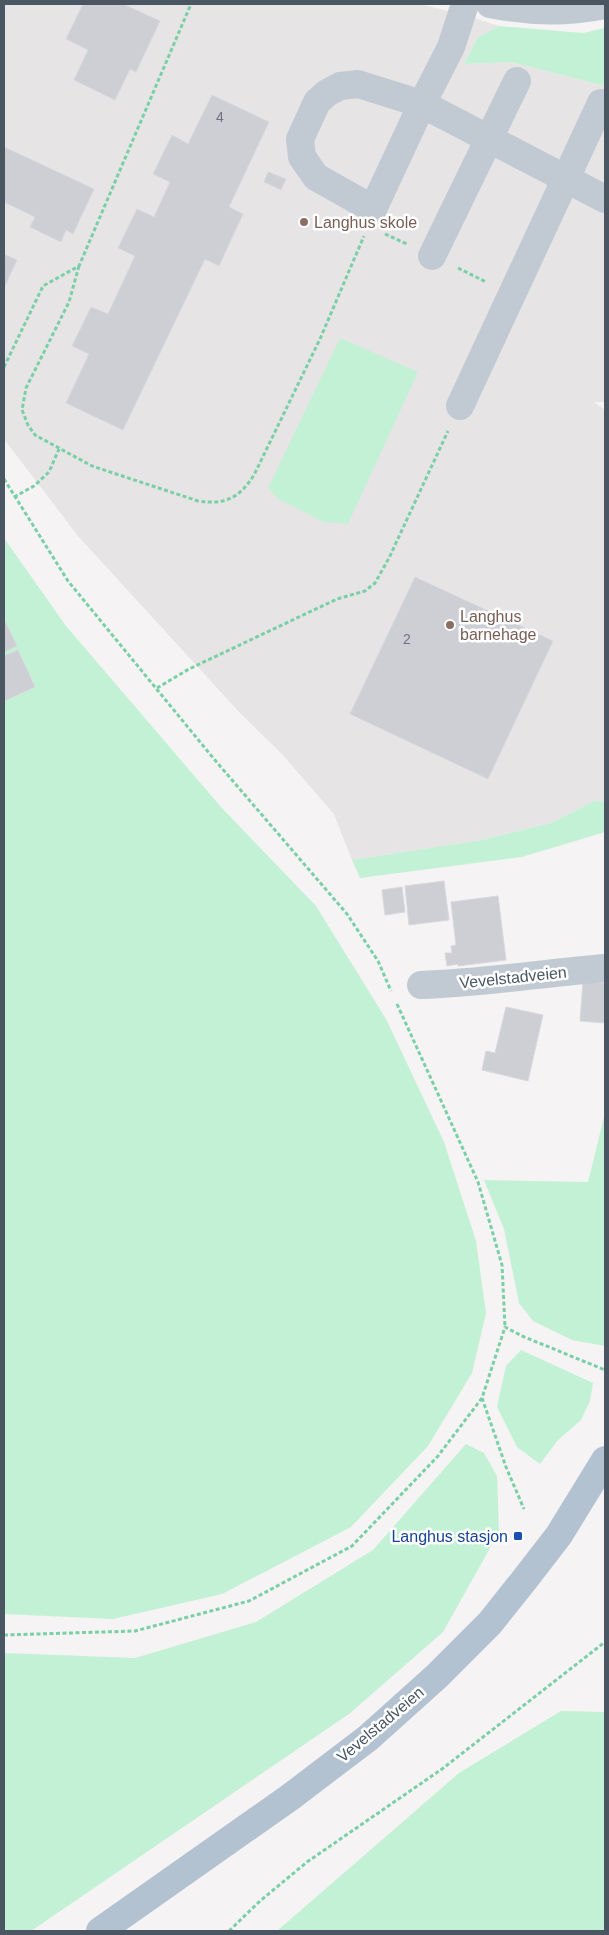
<svg xmlns="http://www.w3.org/2000/svg" width="609" height="1935" font-family="Arial,sans-serif">
	<style>
		.education { fill: #e6e4e5 }
		.green { fill: #c3f1d5 }
		.building { fill: #cdcfd5; stroke: #d7d9de }
		.lines { fill: none; stroke-linecap: round; stroke-linejoin: round }
		.path { stroke: #7ad0a6; stroke-width: 3; stroke-dasharray: 4 2.5; stroke-linecap: butt }
		.minor { stroke: #c1cad2; stroke-width: 28 }
		.major { stroke: #b3c2d1; stroke-width: 28 }
		.education-dot { fill: #8d6e63; stroke: #fff; stroke-width: 2 }
		.transit-dot { fill: #1a4fb4; stroke: #fff; stroke-width: 2 }
		.labels { text-anchor: middle; stroke-width: 5; stroke-linejoin: round; paint-order: stroke }
		.number-label { font-size: 14px; fill: #6b747e }
		.education-label { font-size: 16px; fill: #785e54; stroke: #fff; text-anchor: start }
		.street-label { font-size: 16px; fill: #4a5661; stroke: #fff }
		.transit-label { font-size: 16px; fill: #164399; stroke: #fff; text-anchor: end }
	</style>
	<rect width="100%" height="100%" fill="#f5f3f3"/>
	<path class="education" d="M4,4h416l48,12 31,10 -21,11 -14,27 47,-2 94,24v316h-11l11,8v392l-11,-1 -43,22 -69,17 -130,20 -18,-46 -53,-61 -41,-40 -162,-177 -74,-97z"/>
	<path class="green" d="M499,26l84,7 22,-5v58l-94,-24 -47,2 14,-27z
		M340,338l78,34 -70,152 -24,-2 -44,-22 -12,-12z
		M4,538l62,88 155,181 95,99 70,113 58,123 32,99 10,72 -14,60 -44,73 -77,81 -129,67 -109,25 -109,-5z
		M594,801l11,1v30l-83,25 -162,21 -8,-18 130,-20 69,-17z
		M605,1113v233l-33,-6 -39,-19 -14,-18 -15,-74 -20,-49 104,2z
		M521,1350l72,33 -3,18 -9,19 -23,20 -18,24 -23,-17 -20,-40 9,-41z
		M466,1444l18,9 13,23 2,56 -56,100 -94,82 -318,217h-27v-278l131,5 121,-36 117,-72z
		M561,1711l44,1v219h-328l182,-158z"/>
	<path class="building" d="M83,4h40l37,17 -24,51 -6,-3 -15,31 -41,-20 14,-30 -22,-11z
		M212,95l57,27 -40,85 14,7 -24,52 -14,-7 -82,171 -57,-27 23,-49 -17,-8 19,-39 17,7 27,-58 -17,-8 19,-39 17,8 16,-35 -17,-8 19,-39 16,9z
		M4,147l90,42 -21,45 -7,-4 -5,12 -31,-15 5,-10 -31,-15z
		M268,172l18,7 -5,11 -17,-8z
		M4,254l13,6 -13,28z
		M415,577l138,64 -65,138 -138,-65z
		M4,619l13,27 -13,6z
		M18,650l17,37 -31,14v-45z
		M444,881l5,39 -40,5 -4,-39z
		M402,887l3,25 -20,3 -3,-25z
		M498,896l8,64 -48,6v-2l-11,2 -2,-13h7l-1,-7 5,-1 -5,-43z
		M583,981l22,2v40l-25,-2z
		M506,1007l37,8 -15,66 -46,-11 4,-19 9,2z"/>
	<g class="lines">
		<path class="path" d="M385,234l22,10
			M79,266l-10,36 -43,86 -4,22 6,15 7,10 57,31 106,35c28,4 41,-3 56,-26l66,-136 44,-103
			M458,268l28,14
			M4,367l39,-81 36,-20 112,-262
			M4,479l64,102 146,178 133,155 31,47 13,30
			M14,497l20,-11 15,-14 10,-23
			M157,688l32,-19 148,-70 28,-8 10,-8 14,-25 59,-127
			M397,1004l81,178 24,83 3,62
			M482,1398l24,69 18,42
			M4,1635l131,-4 114,-30 103,-55 86,-90 44,-58 23,-71 17,9 83,34
			M229,1931l31,-30 47,-39 135,-93 163,-127"/>
		<path class="minor" d="M465,4l-14,43 -29,57 -49,105 -57,-32 -14,-20 -2,-18 17,-37 10,-9 13,-7 18,-2 64,20 183,95
			M490,4c39,8 77,9 115,1
			M432,256l85,-175
			M460,406l141,-303
			M421,985c62,-2 123,-12 184,-17"/>
		<path class="major" d="M100,1931l189,-133 79,-60 69,-62 53,-53 35,-44 34,-44 46,-75"/>
	</g>
	<g class="education-dot">
		<circle cx="304" cy="222" r="5"/>
		<circle cx="450" cy="625" r="5"/>
	</g>
	<rect class="transit-dot" x="513" y="1531" width="10" height="10" rx="2.5"/>
	<g class="labels">
		<g class="number-label">
			<text x="220" y="122">4</text>
			<text x="407" y="644">2</text>
		</g>
		<g class="education-label">
			<text x="314" y="228">Langhus skole</text>
			<text x="460" y="622">Langhus<tspan x="460" dy="18">barnehage</tspan></text>
		</g>
		<g class="street-label">
			<text transform="translate(513 977) rotate(-6)" y="6">Vevelstadveien</text>
			<text transform="translate(380 1724) rotate(-40)" y="6">Vevelstadveien</text>
		</g>
		<g class="transit-label">
			<text x="508" y="1542">Langhus stasjon</text>
		</g>
	</g>
	<rect width="609" height="1935" fill="none" stroke="#4a5661" stroke-width="10"/>
</svg>
